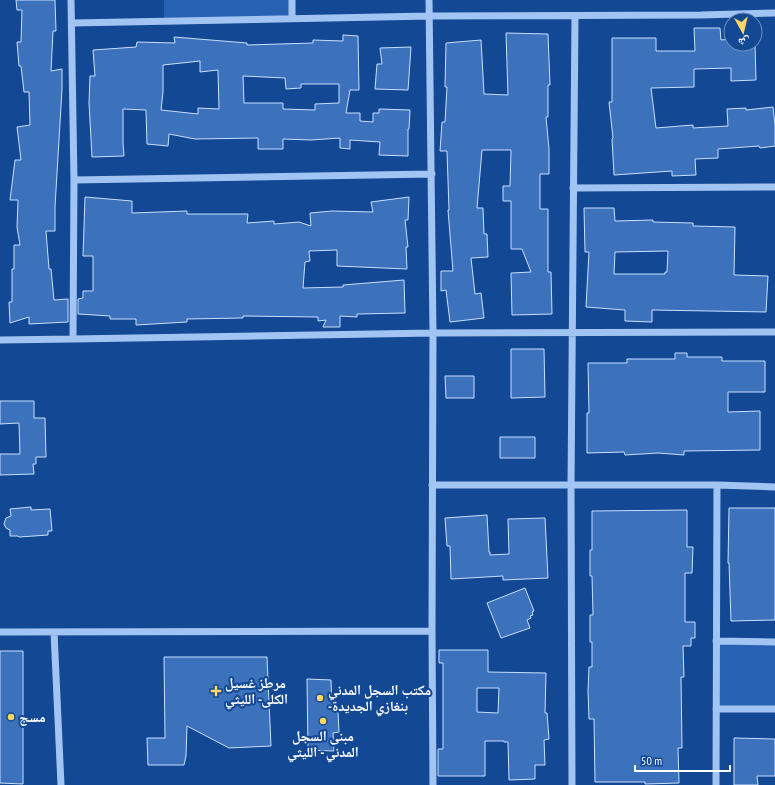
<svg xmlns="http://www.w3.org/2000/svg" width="775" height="785" font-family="'PT Sans Narrow','Noto Naskh Arabic',sans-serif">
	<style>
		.green { fill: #2661b3 }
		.building { fill: #3c71bc; stroke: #cadffd; fill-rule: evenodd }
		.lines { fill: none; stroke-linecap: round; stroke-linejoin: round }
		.minor { stroke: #a2c4f2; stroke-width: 7 }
		.poi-dot { fill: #ffd663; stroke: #134894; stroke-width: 1.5 }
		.labels { text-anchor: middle; stroke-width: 4; stroke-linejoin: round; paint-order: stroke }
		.poi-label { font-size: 14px; font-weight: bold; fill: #fff; stroke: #134894; text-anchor: start }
	</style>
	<rect width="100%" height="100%" fill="#134894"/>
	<path class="green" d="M164,0h127v18l-127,2z
		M714,641l61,1v67h-61z"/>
	<path class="building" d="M16,0h39l1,31h-3l-2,40 11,-2v20l-7,118v24h-9l3,38h2l3,31 14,-1v23l-39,2v-7l-19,6 -1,-21h3v-33h2v-24h6l-3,-18 1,-27h-8l5,-40h6l-4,-33 13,-2 -1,-33h-5l-3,-26h-2l-2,-24h4l1,-32h-5z
		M694,28h26l1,12 10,-1v5h24l1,36 -25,1v-13l-37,1v18l-43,1 5,40 37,-3v3l35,-2 -1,-17 19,-1v2l27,-3 2,18v21l-15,2 -1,-2 -41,3v9l-23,1 1,16 -24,1v-5l-58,4 -2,-36 1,-1 -4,-36h3v-64h44v13h39z
		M506,33l42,1 2,51h-2v32h-2l3,32v25h-9v35h8v63h3l1,42 -40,1 -1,-42 20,-1 -9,-23h-11v-48h-8v-15h7l1,-36h-29l-5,58h6l1,26h3l1,23 -17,1 4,36 6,-1 3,25 -34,4 -4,-32 -5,1v-20h12l-5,-61h1l-2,-59h-7l2,-29h3l2,-35h-2l1,-44 35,-3 3,54 24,1z
		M343,35l15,1 1,54h-9l-4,23h14v8l13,1v-9h6v-4l31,1 -1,19h-1v27l-29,-1 1,-13 -30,-2v9l-10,-1v-10l-29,2 -28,-1v10h-25v-11l-63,1 -26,-5 -1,12 -21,-2 -1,-34 -23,-1v34l1,13 -32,1 -3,-54 1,-27h5l-2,-26 43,-3 1,-5 38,1 -1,-6 73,6v2l66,-2v-3l30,1zM200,61v11l18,-2 1,39 -21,-1v6l-37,-4 2,-18v-27zM243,76l42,2 1,11 15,-1v-4h38v19l-24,1v6l-32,-1v-6h-39z
		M411,47l-3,43 -33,-1 2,-25h5l-2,-16z
		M85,197l47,4v12l55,-2v3h61l-1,9 27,-2v3l25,-2 12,4 -1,-13 22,-2 41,1 -2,-10 38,-5 -1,23h-3l3,27h-2l1,22 -70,-3v-16l-28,1 1,10 -5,1 -2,26 40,-1v-2l61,-5 1,33 -48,1v3l-17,-1v11h-17l3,-7 -8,1v-4l-75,-1v2l-56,1v3l-51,3v-6h-26v-3l-32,-2v-15l5,-1v-7h10v-35h-10z
		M584,208h30l1,13 38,-1v2l40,1v3l42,1 -1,48 34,1 -2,36 -114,-2v12l-27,-1v-11l-39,-3 3,-55h-4zM668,251l-1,21h-2v2h-51l1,-22z
		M511,349h33l1,48 -34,1z
		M675,353h12v4h35v4h43v31h-37v20l32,-1v39l-76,1v4l-26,-2 -33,2 -1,-3 -37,1v-40h2l-1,-50h39v-4h48z
		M445,376h29v22h-28z
		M0,401h34v17h11l1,39h-10v7h-3l1,10 -34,1v-21h20l-1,-31 -19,1z
		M500,437h35v21h-35z
		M31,507v3l19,-1 2,22h-4v4l-29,2 -1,-1h-8v-6l-4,-2 -2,-4 2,-6 5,-2 -1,-7z
		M729,508h46v112l-44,1 -2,-58h-1z
		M687,510v37h6l-1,26h-7v49h10v16h-4v8h-8l1,31h-3l1,71h-4l1,35 -34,1v-2h-50l-1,-63h-5l-1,-28 1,-24h3v-25h-2v-27h3l-1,-39h-2v-26h2v-39z
		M487,515l2,37h1v3l19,-1 -1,-35 37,-1 3,60 -45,2v-4l-52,3 -1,-33h-3l-2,-28z
		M525,588l9,23 -2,1 1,3 -3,1 1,2 -4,2 3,8 -29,10 -14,-35z
		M439,650h49v22l58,1 -1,40h2l2,26 -5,1 1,25h-10v14l-26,1 -1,-38h-4v-1h-19v35h-47v-27h5v-86h-4zM477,688h22l-1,25 -21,-1z
		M0,651h23v133l-23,-1z
		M164,657h103l4,89 -42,2 -42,-22 -1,30 -2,9h-36l-1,-27h18z
		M307,679l24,1 1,30 6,1 1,21 -6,1 1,18 -26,-1z
		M734,738l41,1v37h-18l1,9h-24z"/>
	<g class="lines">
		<path class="minor" d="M71,0l3,180 -1,159 360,-6 342,-1
			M292,0v18
			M429,0l4,333 -1,298 1,154
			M72,23l358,-7 271,-1 74,-2
			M74,180l358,-6
			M573,188l202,-1
			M0,340l73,-1
			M432,485h285l58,2
			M0,632l432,-1
			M54,632l7,153
			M716,641l59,1
			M716,709h59
			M572,785l-1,-300 4,-469
			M716,785l1,-300"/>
	</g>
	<g class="poi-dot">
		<path d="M214 685h4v4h4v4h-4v4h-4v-4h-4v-4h4z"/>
		<circle cx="320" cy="698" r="4"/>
		<circle cx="11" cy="717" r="4"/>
		<circle cx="323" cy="721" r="4"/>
	</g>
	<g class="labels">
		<g class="poi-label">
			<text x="225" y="688">مرطز غسيل<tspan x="225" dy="16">الكلى- الليثي</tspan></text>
			<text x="328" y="695">مكتب السجل المدني<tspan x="328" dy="16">-بنغازي الجديدة</tspan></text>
			<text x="19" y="722">مسج</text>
			<text x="323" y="741" text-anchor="middle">مبنى السجل<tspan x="323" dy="16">المدني - الليثي</tspan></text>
		</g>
	</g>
	<g transform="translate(743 32) rotate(172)"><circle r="19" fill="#134894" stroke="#7191bf"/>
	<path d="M0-3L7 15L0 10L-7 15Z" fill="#ffd663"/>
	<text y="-6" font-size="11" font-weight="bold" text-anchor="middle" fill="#ffffff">ش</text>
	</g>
	<path d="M635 765v6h95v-6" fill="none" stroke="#ffffff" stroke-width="2"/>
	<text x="641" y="765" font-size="12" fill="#ffffff" stroke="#134894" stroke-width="3" paint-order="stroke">50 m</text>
</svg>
